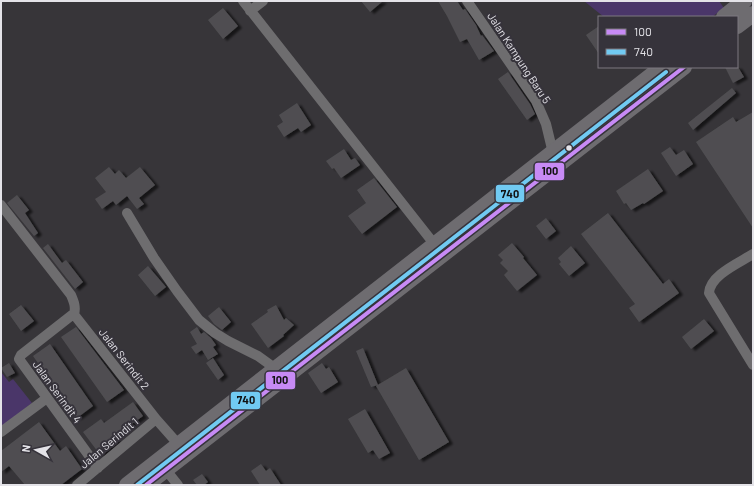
<svg xmlns="http://www.w3.org/2000/svg" width="754" height="486" font-family="Barlow,sans-serif">
	<style>
		.green { fill: #4a3669 }
		.building { fill: #4f4e51; filter: url(#shadow) }
		.lines { fill: none; stroke-linecap: round; stroke-linejoin: round }
		.minor { stroke: #6e6d6f; stroke-width: 10 }
		.trunk { stroke: #6e6c70; stroke-width: 16 }
		.bus-1-casing { stroke: #36333b; stroke-width: 7 }
		.bus-2-casing { stroke: #36333b; stroke-width: 7 }
		.bus-1 { stroke: #c78af5; stroke-width: 4 }
		.bus-2 { stroke: #71caf2; stroke-width: 4 }
		.bus-dot { fill: #e4e3e8; stroke: #36333b; stroke-width: 1.5 }
		.labels { text-anchor: middle; stroke-width: 4; stroke-linejoin: round; paint-order: stroke }
		.street-label { font-size: 11px; fill: #e4e3e8; stroke: #36333b }
		.line-badge { stroke: #36333b; stroke-width: 1.5 }
		.pale-badge-label { font-size: 11px; text-anchor: middle; font-weight: bold; fill: #111 }
	</style>
	<defs>
		<filter id="shadow"><feDropShadow dx="4" dy="2" stdDeviation="1" flood-color="#0009"/></filter>
	</defs>
	<rect width="100%" height="100%" fill="#373539"/>
	<path class="green" d="M584,1h135l5,7 -12,9h-108z
		M1,372l8,10 4,-3 19,24 -31,24z"/>
	<path class="building" d="M361,1h22l-13,11z
		M438,1h19l6,9 2,-1 11,16 5,11 1,-1 12,16 -15,9 -12,-21 -7,3 -13,-26z
		M223,8l15,18 -15,13 -15,-19z
		M599,26v28l-13,-19z
		M725,67h13l6,10 -11,6z
		M508,72l22,32 5,10 -8,6 -29,-41z
		M732,88l4,5 -43,37 -5,-7z
		M297,103l14,22 -10,7 -3,-4 -14,9 -7,-11 6,-4 -4,-7z
		M753,112v116l-57,-86 37,-25 3,5z
		M670,147l6,8 8,-5 9,14 -17,12 -15,-23z
		M344,149l7,11 4,-2 5,7 -19,13 -7,-10 -2,1 -6,-8z
		M109,167l6,7 4,-4 7,8 14,-11 15,18 -16,13 5,6 -7,5 -10,-13 -11,9 -3,-4 -11,8 -7,-10 11,-7 -11,-14z
		M648,169l15,22 -19,13 -1,-1 -12,7 -5,-7 -2,1 -8,-13z
		M374,178l23,29 -35,27 -14,-18 18,-13 -9,-13z
		M17,195l12,15 -4,3 13,20 -4,3 -27,-33z
		M608,213l55,71 6,-5 10,14 -40,29 -10,-14 6,-4 -54,-70z
		M546,218l10,13 -10,8 -10,-13z
		M512,243l12,14 -1,1 14,17 -20,16 -13,-16 4,-4 -8,-8 3,-3 -5,-5z
		M48,244l14,19 4,-3 17,22 -8,7 -32,-41z
		M571,246l14,17 -16,13 -10,-12 2,-2 -3,-4z
		M148,266l18,21 -11,9 -17,-21z
		M21,305l13,16 -13,10 -12,-17z
		M276,305l8,15 2,-2 8,7 -11,10 1,1 -16,12 -17,-24 17,-12 -1,-2z
		M219,307l12,15 -9,8 -8,-6 -6,-8z
		M704,319l10,12 -23,18 -9,-12z
		M76,327l48,63 -17,12 -46,-65z
		M197,327l4,7 3,-2 7,6 5,7 -3,2 5,7 -10,6 -6,-10 -6,4 -5,-7 6,-3 -7,-12z
		M50,344l43,62 -16,12 -44,-62z
		M363,348l15,37 -7,2 -15,-36z
		M213,358l11,17 -6,5 -12,-17z
		M9,363l6,10 -8,4 -6,-9z
		M322,363l4,6 3,-2 9,15 -17,11 -13,-20z
		M406,368l43,74 -30,18 -43,-74z
		M133,402l10,14 -29,21 4,5 -17,14 -18,-24 18,-13 3,4z
		M365,409l25,44 -11,6 -6,-9 -5,3 -20,-34z
		M39,422l21,29 6,-5 16,23 -21,16h-36l-16,-19 -8,6v-21z
		M261,464l5,7 4,-3 11,17h-21l-9,-14z
		M202,474l6,8 -4,3h-7l-4,-5z"/>
	<g class="lines">
		<path class="minor" d="M243,1l192,244
			M467,1l69,100 10,23 7,29
			M250,11l13,-10
			M1,205l70,90c3,7 5,12 3,20
			M127,213l27,45 23,33 22,29 16,13 13,8 30,15 18,13
			M753,254c-14,9 -43,21 -44,39l44,72
			M1,432l46,-34
			M98,468l-79,-109 2,-4 51,-40 4,2 80,102 23,26
			M166,470l12,15
			M77,485l79,-66"/>
		<path class="trunk" d="M724,17l20,-16
			M737,26l16,-12
			M127,485l535,-418
			M146,485l538,-418"/>
		<g class="bus-1-casing">
			<path id="bus-1" d="M146,485l538,-418"/>
		</g>
		<g class="bus-2-casing">
			<path id="bus-2" d="M137,485l529,-413"/>
		</g>
		<use href="#bus-1" class="bus-1"/>
		<use href="#bus-2" class="bus-2"/>
	</g>
	<circle class="bus-dot" cx="569" cy="148" r="3.5"/>
	<g class="labels">
		<g class="street-label">
			<text transform="translate(519 58) rotate(57)" y="4">Jalan Kampung Baru 5</text>
			<text transform="translate(124 359) rotate(52)" y="4">Jalan Serindit 2</text>
			<text transform="translate(57 392) rotate(54)" y="4">Jalan Serindit 4</text>
			<text transform="translate(109 443) rotate(-40)" y="4">Jalan Serindit 1</text>
		</g>
	</g>
	<g class="line-badge">
		<rect x="534" y="162" width="31" height="19" rx="4" fill="#c78af5"/>
		<rect x="495" y="184" width="30" height="19" rx="4" fill="#71caf2"/>
		<rect x="265" y="371" width="31" height="19" rx="4" fill="#c78af5"/>
		<rect x="230" y="391" width="31" height="19" rx="4" fill="#71caf2"/>
	</g>
	<g class="pale-badge-label">
		<text x="550" y="175">100</text>
		<text x="510" y="198">740</text>
		<text x="280" y="384">100</text>
		<text x="246" y="404">740</text>
	</g>
	<rect width="754" height="486" fill="none" stroke="#e4e3e8" stroke-width="4"/>
	<rect x="598" y="16" width="140" height="52" fill="#36333b" stroke="#7c7980"/>
	<rect x="606" y="29" width="20" height="6" fill="#c78af5" stroke="#7c7980"/>
	<text x="634" y="36" font-size="12" fill="#e4e3e8">100</text>
	<rect x="606" y="49" width="20" height="6" fill="#71caf2" stroke="#7c7980"/>
	<text x="634" y="56" font-size="12" fill="#e4e3e8">740</text>
	<g transform="translate(36 450) rotate(278)" stroke="#36333b" stroke-width="3" paint-order="stroke">
	<path d="M0-3L7 15L0 10L-7 15Z" fill="#e4e3e8"/>
	<text y="-6" font-size="11" font-weight="bold" text-anchor="middle" fill="#e4e3e8">N</text>
	</g>
</svg>
